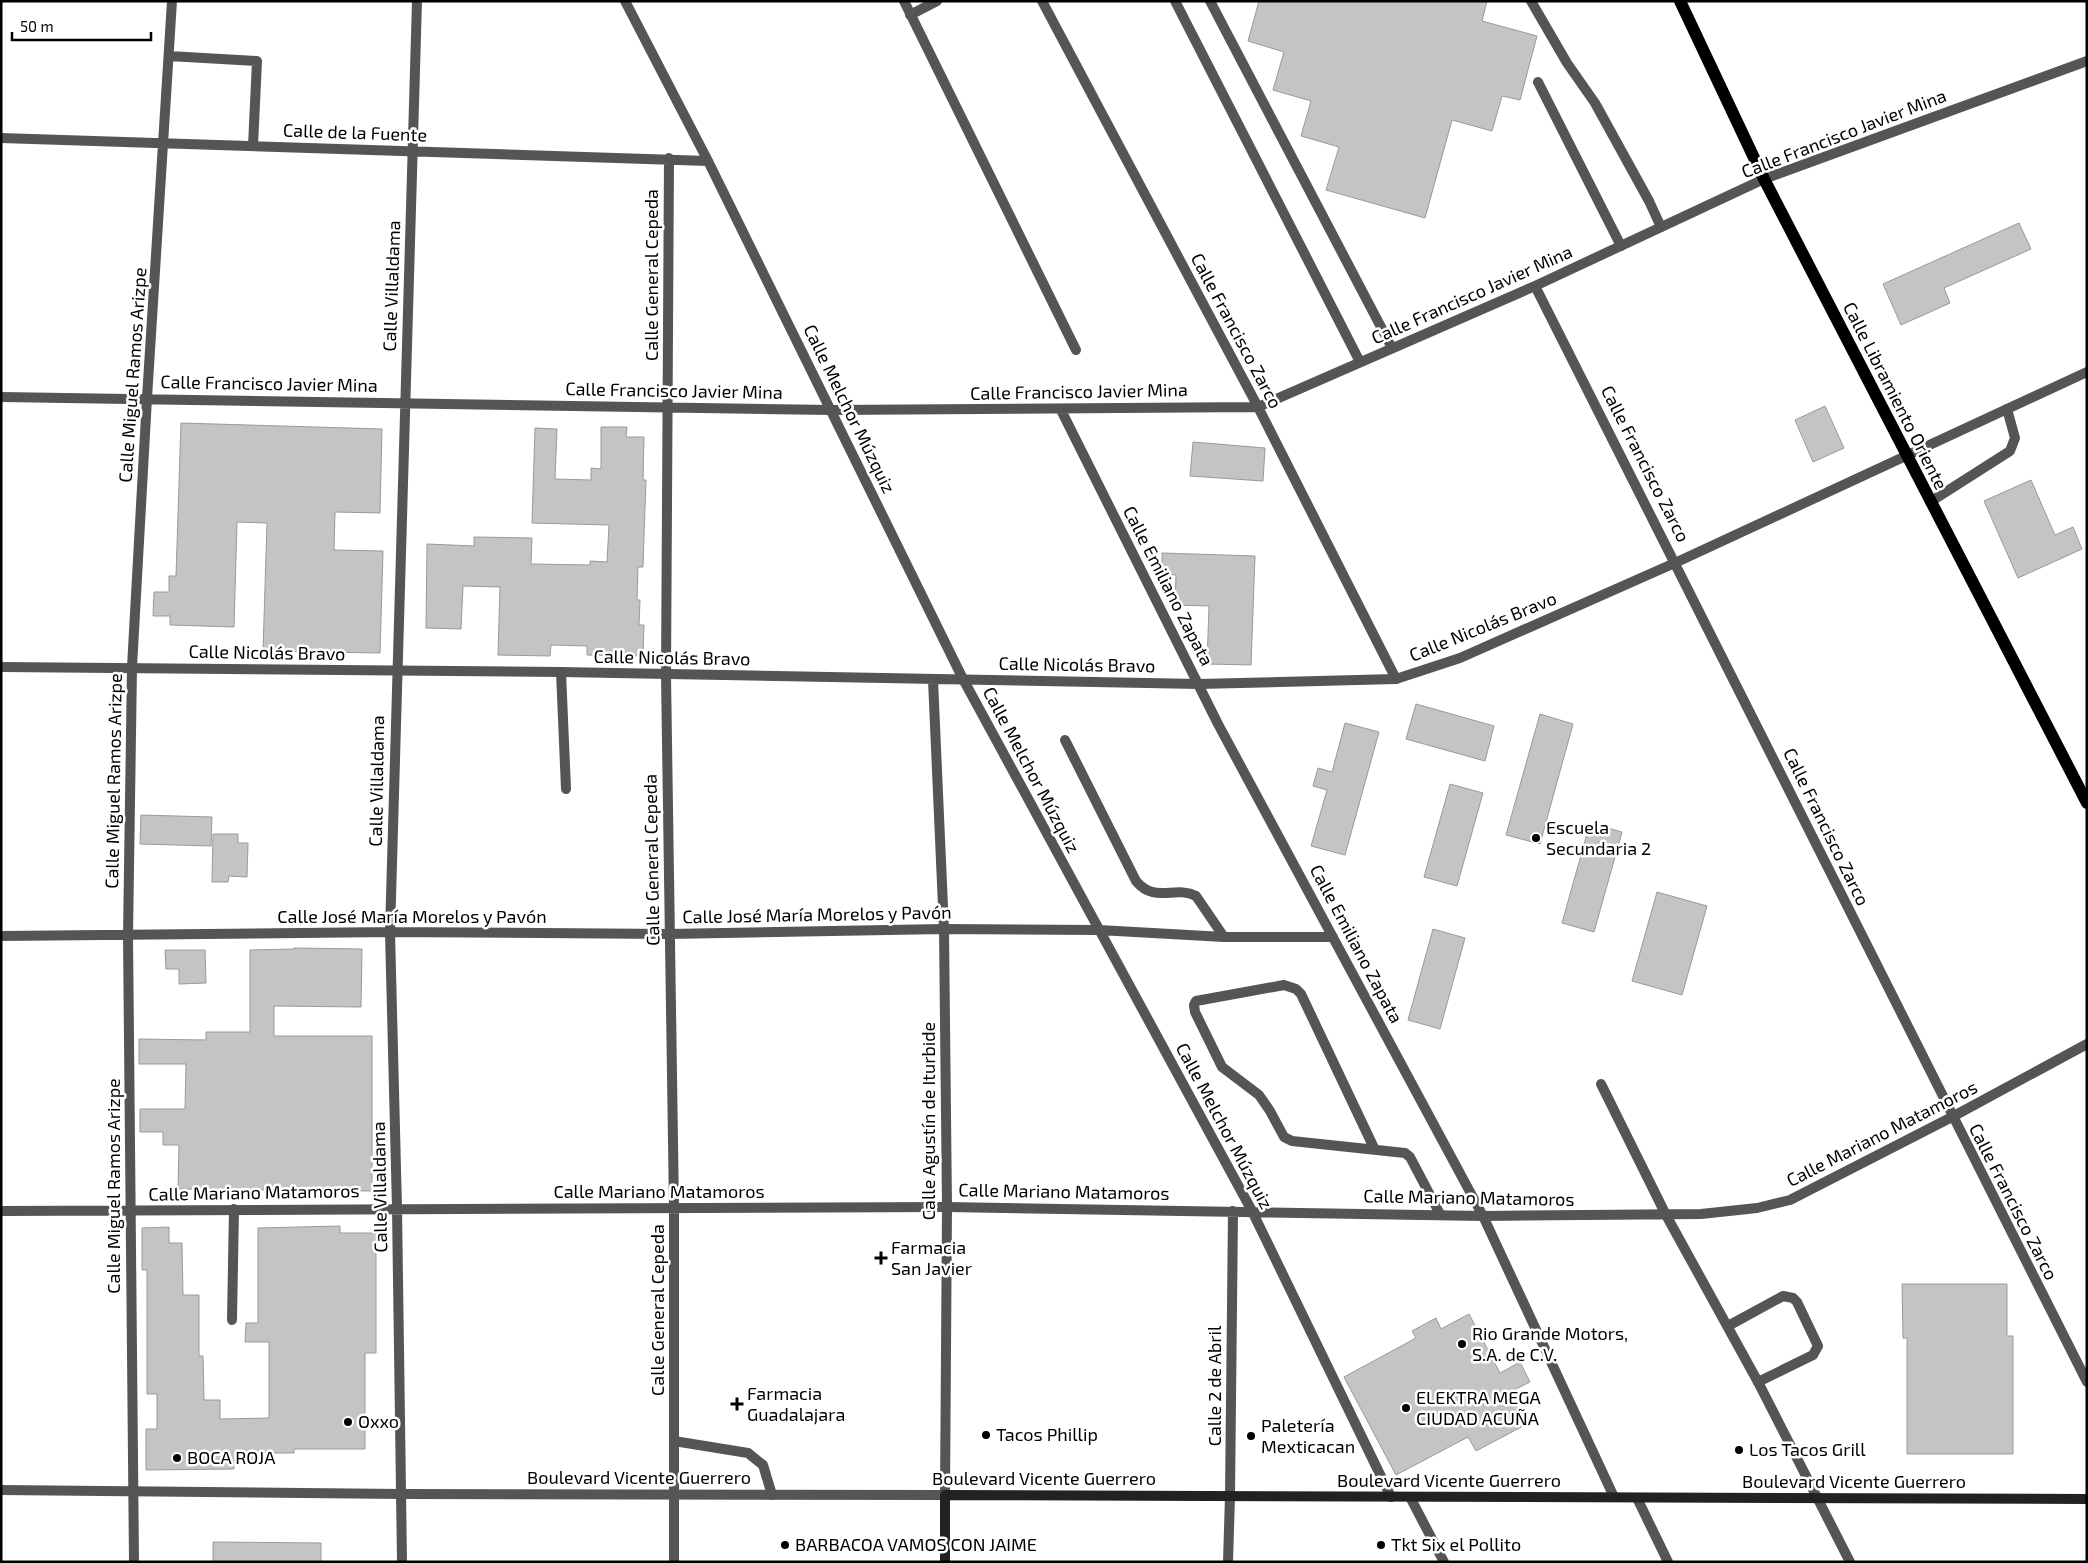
<svg xmlns="http://www.w3.org/2000/svg" width="2088" height="1563" font-family="'Exo 2',sans-serif">
	<style>
		.building { fill: #c4c4c4; stroke: #999 }
		.lines { fill: none; stroke-linecap: round; stroke-linejoin: round }
		.service { stroke: #555; stroke-width: 10 }
		.minor { stroke: #555; stroke-width: 10 }
		.tertiary { stroke: #555; stroke-width: 10 }
		.secondary { stroke: #222; stroke-width: 10 }
		.primary { stroke: #000; stroke-width: 12 }
		.poi-dot { fill: #000; stroke: #fff; stroke-width: 2 }
		.labels { text-anchor: middle; stroke-width: 5; stroke-linejoin: round; paint-order: stroke }
		.street-label { font-size: 18px; fill: #000; stroke: #fff }
		.poi-label { font-size: 18px; fill: #000; stroke: #fff; text-anchor: start }
	</style>
	<rect width="100%" height="100%" fill="#fff"/>
	<path class="building" d="M1259,1h228l-5,20 55,15 -17,64 -18,-4 -10,35 -40,-11 -27,98 -99,-28 13,-43 -38,-11 10,-35 -38,-11 11,-38 -36,-11z
		M2019,223l12,26 -87,39 6,15 -49,22 -18,-41z
		M1825,406l19,42 -31,14 -18,-42z
		M181,423l201,6 -2,84 -45,-1 -1,38 49,1 -3,102 -117,-2 4,-128 -30,-1 -3,105 -64,-2v-9h-17l1,-24h15v-16h7z
		M601,427h26l-1,10h18l-1,43h3l-2,56 -1,31h-5l-1,33h3l-1,25h5l-1,31 -56,-1v-9l-36,-1 -1,11 -52,-1 2,-68 -37,-1 -2,43 -35,-1 1,-84 47,2v-9l58,1 -1,26 59,1v-4l17,1 2,-37 -77,-2 3,-95 22,1 -2,50 36,1v-12l10,1z
		M1193,442l72,6 -2,33 -73,-5z
		M2031,480l24,55 18,-8 9,22 -64,29 -34,-77z
		M1162,553l93,3 -4,109 -44,-1 2,-58 -34,-1 1,-30 -14,-1z
		M1416,704l78,22 -9,35 -79,-22z
		M1540,714l33,10 -33,120 -34,-9z
		M1345,723l34,9 -34,123 -34,-9 16,-56 -14,-4 5,-18 14,4z
		M1450,784l33,9 -26,93 -33,-9z
		M141,815l71,2 -1,29 -71,-2z
		M1590,823l32,9 -28,100 -32,-9z
		M213,834h25v9h10l-1,34 -18,-1 -1,6h-16z
		M1657,892l50,14 -25,89 -50,-14z
		M1433,929l32,9 -25,91 -32,-9z
		M294,948l68,1 -1,58 -87,-1v30h98v155l-194,-2 1,-44h-16v-13h-23v-23h45l1,-45h-47v-25l67,1v-8h44v-82l44,-1z
		M165,950h40l1,33 -27,1v-15h-13z
		M340,1226v7h36v120h-11v96h-71v4h-33v7h-27v9l-88,1v-41h11v-35h-10v-124h-5v-42l27,-1v16h13l1,52h16v61h4l1,44h16v19l49,-1v-76h-24l1,-19h12v-95z
		M1902,1284h105v52h6v118h-106v-116h-4z
		M1469,1314l31,59 20,-11 10,20 -20,10 17,32 -51,27 -8,-14 -72,38 -52,-98 72,-39 -4,-7 24,-13 5,11z
		M213,1542l108,1v19h-108z"/>
	<g class="lines">
		<path class="service" d="M1210,1l182,347
			M1531,1l36,62 28,40 54,98 12,26
			M1538,82l83,164
			M1930,502l80,-51 5,-13 -8,-29
			M1065,740l71,141c19,23 39,4 60,15l28,41
			M1374,1148l-73,-154 -5,-5 -12,-4 -88,16 -2,4 1,7 27,55 37,28 11,16 14,26 8,4 113,12 5,4 30,57
			M232,1320l2,-111
			M1728,1326l55,-30 10,2 4,4 21,44 -5,9 -55,27
			M674,1441l74,12 15,12 9,30"/>
		<path class="minor" d="M625,1l83,160 255,518 289,532 139,286
			M904,1l172,349
			M1042,1l216,406 138,272
			M1175,1l185,361
			M910,15l27,-14
			M169,56l88,5 -4,85
			M1,138l707,23
			M669,158l-3,517 8,533v354
			M1535,286c186,364 366,732 552,1096
			M1,397l831,13 426,-3 277,-121 229,-107 323,-118
			M1061,410l157,314 265,492 131,281
			M561,672l5,117
			M1,936l389,-4 279,2 275,-5 155,1 125,7h109
			M1601,1084l65,131 92,167 92,180
			M1,1211l946,-4 536,9 218,-2 56,-6 33,-8 162,-83 135,-73
			M1410,1497l34,65
			M1637,1498l31,64
			M134,1562l-6,-627 4,-268 15,-269 25,-397
			M402,1562l-5,-354 -7,-276 27,-931
			M1228,1562l2,-66 3,-285"/>
		<path class="tertiary" d="M1,667l560,5 638,12 197,-5 64,-21 217,-96 410,-190
			M1,1490l401,4 543,1 2,-288 -3,-278 -11,-249"/>
		<path class="secondary" d="M945,1562v-67l1142,4"/>
		<path class="primary" d="M1680,1l84,178 323,624"/>
	</g>
	<g class="poi-dot">
		<circle cx="1536" cy="838" r="5"/>
		<path d="M878.5 1250.5h5v5h5v5h-5v5h-5v-5h-5v-5h5z"/>
		<circle cx="1462" cy="1344" r="5"/>
		<path d="M734.5 1396.5h5v5h5v5h-5v5h-5v-5h-5v-5h5z"/>
		<circle cx="1406" cy="1408" r="5"/>
		<circle cx="348" cy="1422" r="5"/>
		<circle cx="986" cy="1435" r="5"/>
		<circle cx="1251" cy="1436" r="5"/>
		<circle cx="1739" cy="1450" r="5"/>
		<circle cx="177" cy="1458" r="5"/>
		<circle cx="785" cy="1545" r="5"/>
		<circle cx="1381" cy="1545" r="5"/>
	</g>
	<g class="labels">
		<g class="street-label">
			<text transform="translate(355 133) rotate(2)" y="6">Calle de la Fuente</text>
			<text transform="translate(1844 134) rotate(-21)" y="6">Calle Francisco Javier Mina</text>
			<text transform="translate(652 275) rotate(-90)" y="6">Calle General Cepeda</text>
			<text transform="translate(392 286) rotate(-88)" y="6">Calle Villaldama</text>
			<text transform="translate(1472 295) rotate(-24)" y="6">Calle Francisco Javier Mina</text>
			<text transform="translate(1236 331) rotate(62)" y="6">Calle Francisco Zarco</text>
			<text transform="translate(133 375) rotate(-86)" y="6">Calle Miguel Ramos Arizpe</text>
			<text transform="translate(269 384) rotate(1)" y="6">Calle Francisco Javier Mina</text>
			<text transform="translate(674 391) rotate(1)" y="6">Calle Francisco Javier Mina</text>
			<text transform="translate(1079 392) rotate(-1)" y="6">Calle Francisco Javier Mina</text>
			<text transform="translate(1895 396) rotate(63)" y="6">Calle Libramiento Oriente</text>
			<text transform="translate(849 409) rotate(64)" y="6">Calle Melchor Múzquiz</text>
			<text transform="translate(1645 464) rotate(63)" y="6">Calle Francisco Zarco</text>
			<text transform="translate(1168 586) rotate(63)" y="6">Calle Emiliano Zapata</text>
			<text transform="translate(1483 627) rotate(-22)" y="6">Calle Nicolás Bravo</text>
			<text transform="translate(267 653) rotate(1)" y="6">Calle Nicolás Bravo</text>
			<text transform="translate(672 658) rotate(1)" y="6">Calle Nicolás Bravo</text>
			<text transform="translate(1077 665) rotate(1)" y="6">Calle Nicolás Bravo</text>
			<text transform="translate(1031 770) rotate(62)" y="6">Calle Melchor Múzquiz</text>
			<text transform="translate(114 781) rotate(-89)" y="6">Calle Miguel Ramos Arizpe</text>
			<text transform="translate(377 781) rotate(-89)" y="6">Calle Villaldama</text>
			<text transform="translate(1826 827) rotate(64)" y="6">Calle Francisco Zarco</text>
			<text transform="translate(652 860) rotate(-91)" y="6">Calle General Cepeda</text>
			<text transform="translate(817 915) rotate(-1)" y="6">Calle José María Morelos y Pavón</text>
			<text x="412" y="923">Calle José María Morelos y Pavón</text>
			<text transform="translate(1356 944) rotate(62)" y="6">Calle Emiliano Zapata</text>
			<text transform="translate(929 1121) rotate(-90)" y="6">Calle Agustín de Iturbide</text>
			<text transform="translate(1224 1126) rotate(62)" y="6">Calle Melchor Múzquiz</text>
			<text transform="translate(1882 1134) rotate(-27)" y="6">Calle Mariano Matamoros</text>
			<text transform="translate(114 1186) rotate(-90)" y="6">Calle Miguel Ramos Arizpe</text>
			<text transform="translate(380 1187) rotate(-91)" y="6">Calle Villaldama</text>
			<text x="659" y="1198">Calle Mariano Matamoros</text>
			<text transform="translate(1064 1192) rotate(1)" y="6">Calle Mariano Matamoros</text>
			<text transform="translate(254 1193) rotate(-1)" y="6">Calle Mariano Matamoros</text>
			<text transform="translate(1469 1198) rotate(1)" y="6">Calle Mariano Matamoros</text>
			<text transform="translate(2013 1202) rotate(63)" y="6">Calle Francisco Zarco</text>
			<text transform="translate(658 1310) rotate(-90)" y="6">Calle General Cepeda</text>
			<text transform="translate(1215 1386) rotate(-90)" y="6">Calle 2 de Abril</text>
			<text x="639" y="1484">Boulevard Vicente Guerrero</text>
			<text x="1044" y="1485">Boulevard Vicente Guerrero</text>
			<text x="1449" y="1487">Boulevard Vicente Guerrero</text>
			<text x="1854" y="1488">Boulevard Vicente Guerrero</text>
		</g>
		<g class="poi-label">
			<text x="1546" y="834">Escuela<tspan x="1546" dy="21">Secundaria 2</tspan></text>
			<text x="891" y="1254">Farmacia<tspan x="891" dy="21">San Javier</tspan></text>
			<text x="1472" y="1340">Rio Grande Motors,<tspan x="1472" dy="21">S.A. de C.V.</tspan></text>
			<text x="747" y="1400">Farmacia<tspan x="747" dy="21">Guadalajara</tspan></text>
			<text x="1416" y="1404">ELEKTRA MEGA<tspan x="1416" dy="21">CIUDAD ACUÑA</tspan></text>
			<text x="358" y="1428">Oxxo</text>
			<text x="1261" y="1432">Paletería<tspan x="1261" dy="21">Mexticacan</tspan></text>
			<text x="996" y="1441">Tacos Phillip</text>
			<text x="1749" y="1456">Los Tacos Grill</text>
			<text x="187" y="1464">BOCA ROJA</text>
			<text x="795" y="1551">BARBACOA VAMOS CON JAIME</text>
			<text x="1391" y="1551">Tkt Six el Pollito</text>
		</g>
	</g>
	<rect width="2088" height="1563" fill="none" stroke="#000000" stroke-width="5"/>
	<path d="M12 32v8h139v-8" fill="none" stroke="#000000" stroke-width="2.5"/>
	<text x="20" y="32" font-size="15" fill="#000000" stroke="#ffffff" stroke-width="4" paint-order="stroke">50 m</text>
</svg>
